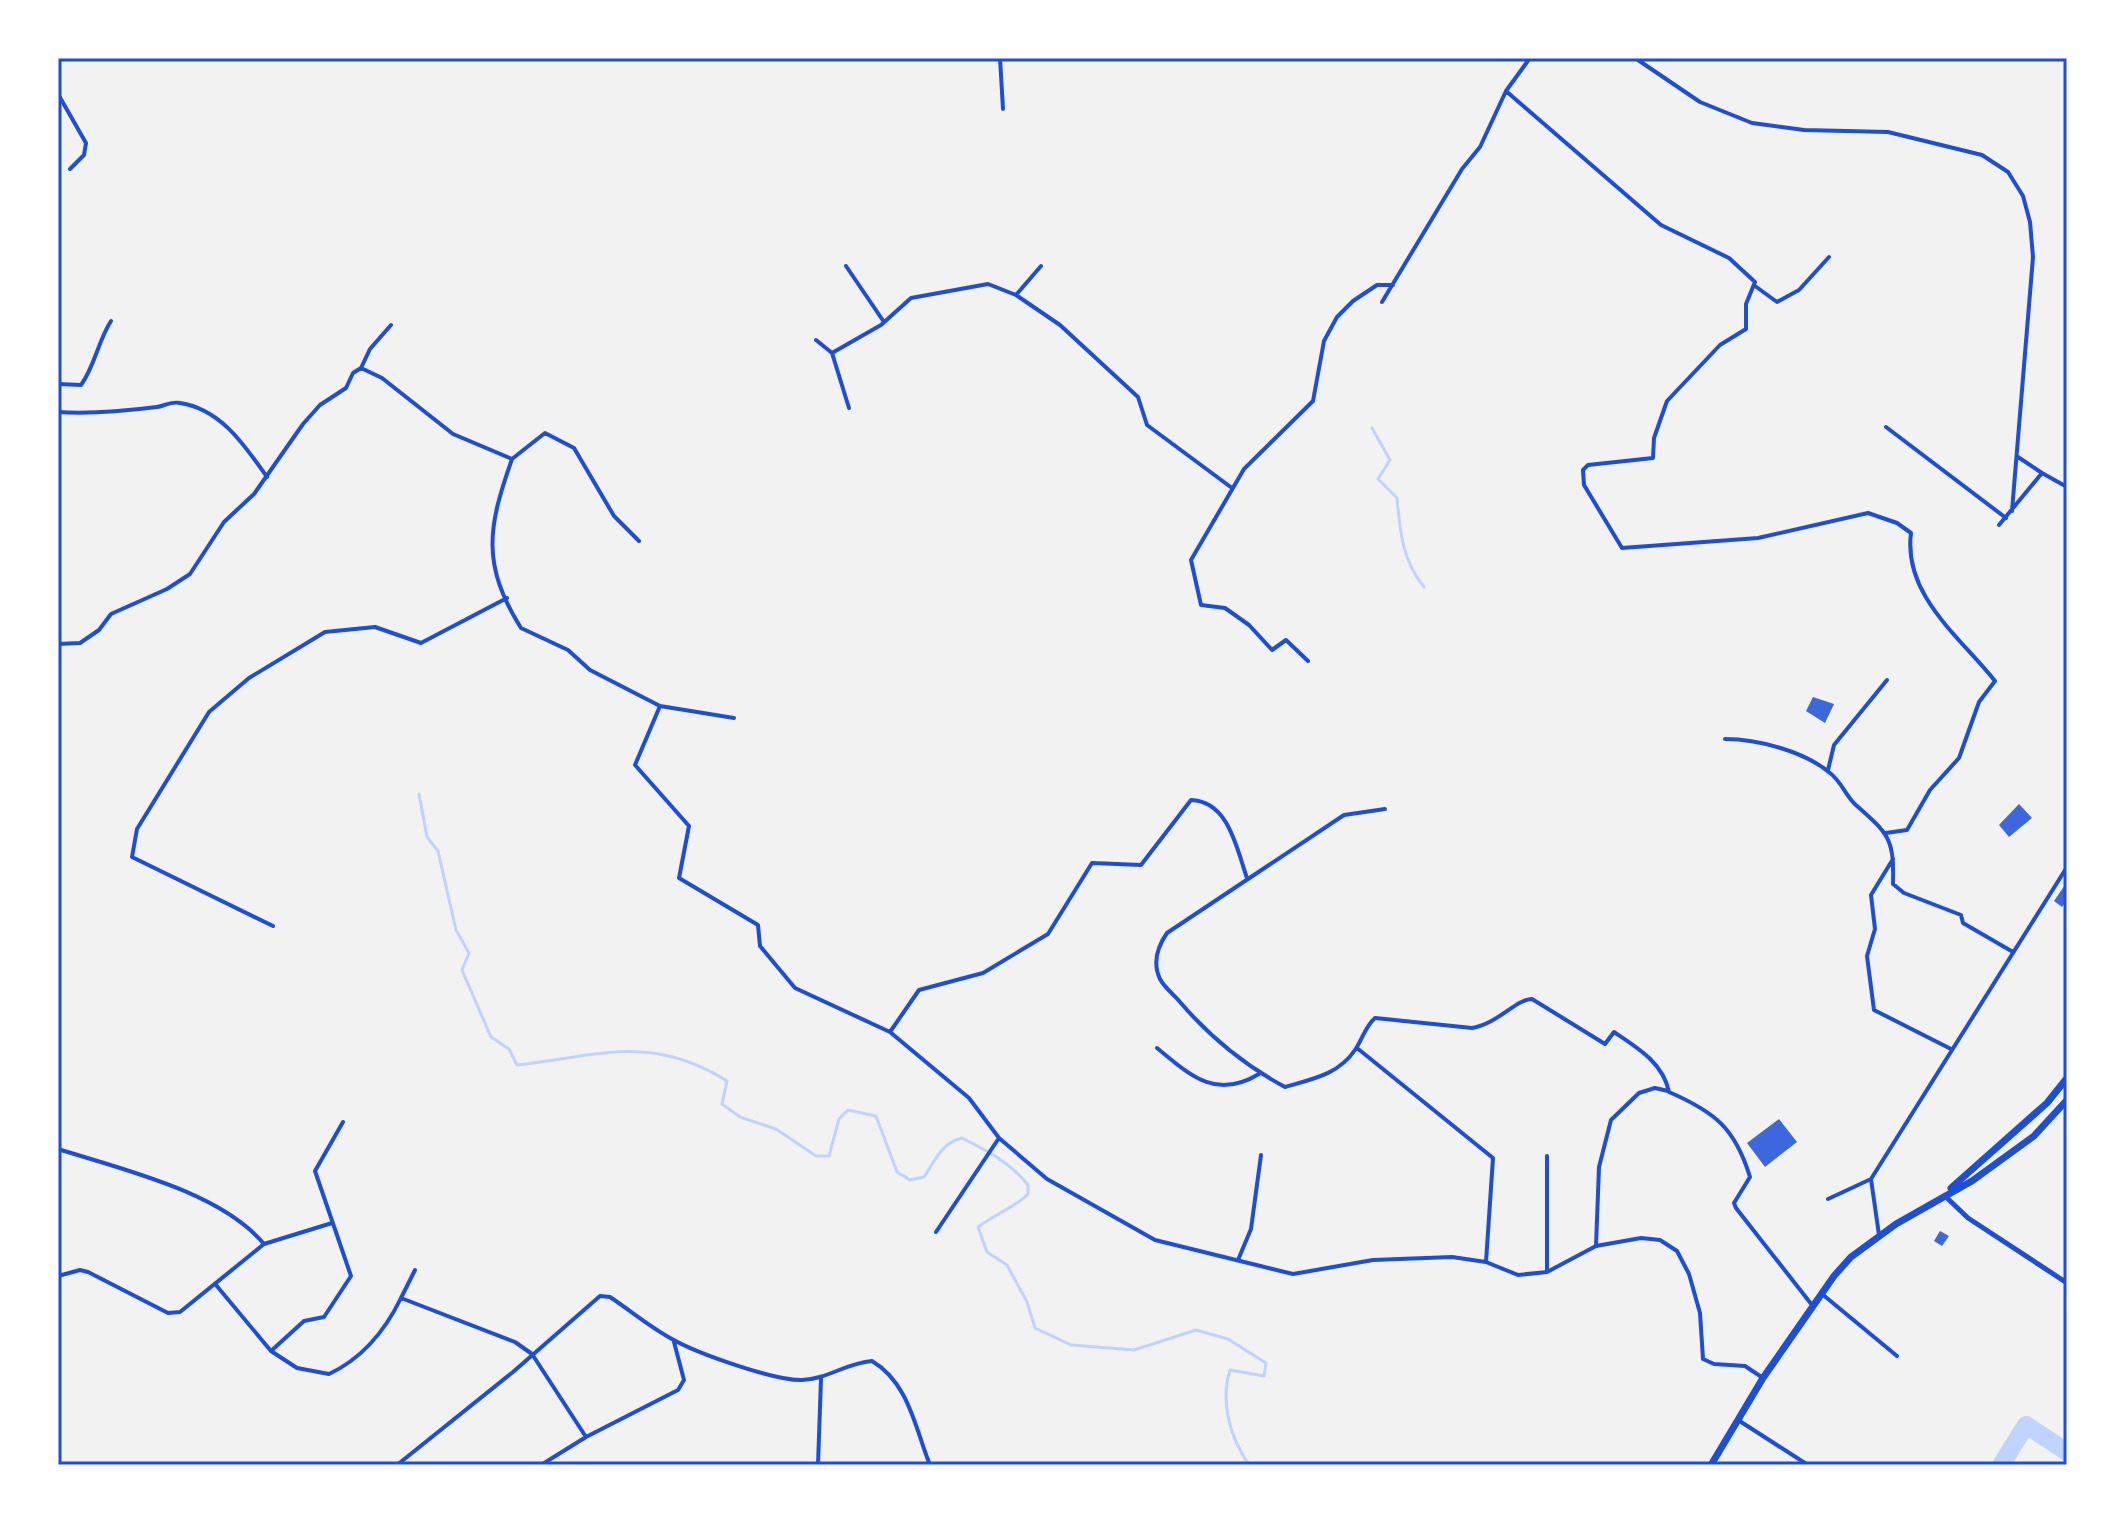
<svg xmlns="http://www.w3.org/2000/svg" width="2125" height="1523" font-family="'Work Sans',sans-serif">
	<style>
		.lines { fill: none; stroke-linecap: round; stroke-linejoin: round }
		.stream { stroke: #bfd3fe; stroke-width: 3 }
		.river { stroke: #bfd3fe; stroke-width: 18 }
		.building { fill: #3d67dc }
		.minor { stroke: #1d4ed8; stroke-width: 4 }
		.tertiary { stroke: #1d4ed8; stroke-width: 5 }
		.primary { stroke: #1d4ed8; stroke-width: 7 }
		.neatline { fill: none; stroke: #1d4ed8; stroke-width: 3 }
	</style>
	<rect width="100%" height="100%" fill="#f2f2f2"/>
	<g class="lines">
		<path class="stream" d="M1372,428l18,32 -12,19 19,19c3,33 5,62 27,89
			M419,794l8,43 11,14 18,79 13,23 -7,17 29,67 18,12 8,16c81,-9 133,-32 210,16l-5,23 18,13 36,12 40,27h13l10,-37 9,-9 28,6 21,56 13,8 14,-3c11,-16 17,-34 38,-39 24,12 49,25 66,47v9c-10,11 -35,22 -50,33l9,25 20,13 20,37 8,26 36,17 63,5 62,-20 32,9 38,24 -2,13 -34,-6c-10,33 0,67 19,95"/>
		<path class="river" d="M2001,1465l25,-40 41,27"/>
	</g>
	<path class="building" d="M1813,697l21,7 -9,19 -19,-12z
		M2019,804l13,14 -23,19 -10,-12z
		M2067,882v18l-5,7 -8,-6z
		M1779,1119l18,23 -32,25 -18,-24z
		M1940,1231l9,5 -7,10 -8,-5z"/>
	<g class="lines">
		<path class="minor" d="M1000,58l3,51
			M1635,58l65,44 52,21 52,7 84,2 94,23 26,17 15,24 7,26 3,35 -21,254
			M1506,91l155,134 68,33 26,24 -9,22v25l-26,16 -53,56 -13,37 -1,20 -65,7 -5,5 1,15 38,63 136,-10 110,-25 29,10 14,10c-8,62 49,104 84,148l-16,21 -20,56 -29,32 -23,40 -21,3
			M58,94l28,49 -2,12 -14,14
			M846,266l38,56
			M1755,286l22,16 22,-12 30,-33
			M1016,295l25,-29
			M1382,302l80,-133 18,-22 26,-56 24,-33
			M816,340l16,13 49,-28 30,-27 77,-14 28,11 44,30 78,72 9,28 85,63
			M832,353l17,55
			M361,368l9,-19 21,-24
			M58,384l23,1c14,-19 17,-44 30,-64
			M58,412c31,2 67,-1 99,-5 7,-1 15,-6 23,-4 41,6 65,43 87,74
			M1886,427l120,91
			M2018,457l24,16
			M512,459l33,-26 29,15 40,68 25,25
			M1999,525l43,-52 25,14
			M58,644l22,-1 19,-13 12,-16 56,-25 23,-15 34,-52 30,-28 49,-70 17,-19 26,-17 7,-15 8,-5 21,10 71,56 59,25c-24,68 -31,105 9,169l47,22 22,20 70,36
			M1308,661l-22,-21 -14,10 -23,-25 -24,-17 -24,-3 -10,-45 53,-91 69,-68 11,-60 13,-24 16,-16 24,-16h16
			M734,718l-74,-12 -25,59 54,61 -10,52 79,47 2,21 35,42 95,44 79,66 30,40 48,41 108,61 138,34 80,-14 79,-3 34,5 32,13 29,-3 49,-26 45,-8 19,2 17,11 12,23 11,39 3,46 11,5 31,2 18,12
			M1725,739c32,0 79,12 105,34 12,9 16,24 27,33 33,29 37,34 36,78l11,9 57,22 2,8 50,29
			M1828,770l6,-25 53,-65
			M1385,809l-41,6 -177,118c-9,13 -15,29 -7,46 4,8 14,16 20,23 30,35 64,63 105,85 27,-8 53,-12 70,-37 8,-12 10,-23 20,-32l97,10c27,-5 44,-29 60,-29l73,45 9,-12c24,16 49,31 55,60 46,20 66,36 81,85l-16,26 2,5 76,97
			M1893,859l-22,36 4,34 -8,27 7,54 77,39
			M273,926l-141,-69 5,-28 72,-117 40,-34 76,-46 50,-5 46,16 86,-45
			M890,1032l29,-42 64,-17 65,-39 44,-71 49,2 50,-65c38,1 46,50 56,78
			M1157,1048c34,28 59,52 102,26
			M1357,1048l136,110 -7,104
			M58,1149c63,20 163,43 206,95l68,-21
			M1828,1199l43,-20
			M936,1232l63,-94
			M1879,1235l-8,-56 196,-312
			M1596,1246l3,-79 12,-47 28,-27 16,-5 13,3
			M1238,1260l13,-31 10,-74
			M1547,1272v-116
			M58,1276l22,-6 8,2 80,41 12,-1 84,-68
			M216,1285l55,66 33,-30 20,-4 27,-41 -36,-105 28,-49
			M1822,1294l75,62
			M401,1298l14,-28
			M271,1351l26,17 32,6c34,-16 56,-43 72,-76l114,44 17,12 54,83 -45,28
			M1738,1420l70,45
			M586,1437l92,-47 6,-10 -10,-38
			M397,1465l116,-93 87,-76 10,1c21,14 40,30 62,42 24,14 103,42 130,41 26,-1 44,-17 70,-19 37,22 43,67 58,104
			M818,1465l3,-86"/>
		<path class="tertiary" d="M1945,1196l23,22 99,65"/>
		<path class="primary" d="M1951,1188l96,-85 20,-25
			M1711,1465l52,-87 71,-102 17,-19 45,-33 76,-43 62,-45 33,-36"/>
	</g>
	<rect width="2125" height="1523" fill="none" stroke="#ffffff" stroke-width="120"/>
	<rect x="60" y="60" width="2005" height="1403" class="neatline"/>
</svg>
